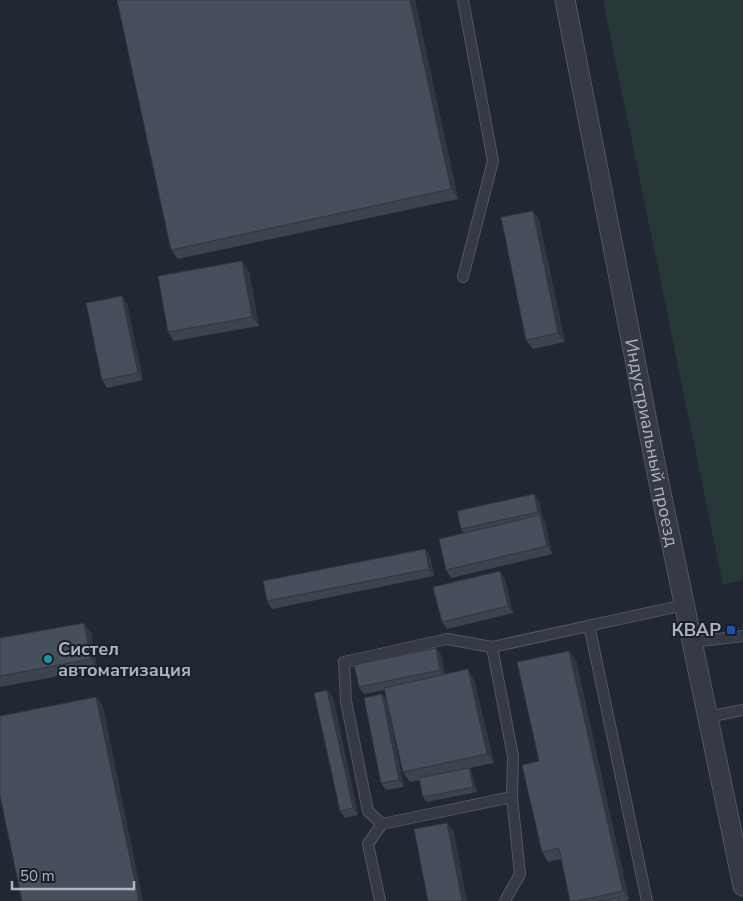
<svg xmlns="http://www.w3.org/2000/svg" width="743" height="901" font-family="'Nunito Sans',sans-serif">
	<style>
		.green { fill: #283738 }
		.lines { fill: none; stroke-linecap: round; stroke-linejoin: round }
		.lane-casing { stroke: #525762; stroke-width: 12 }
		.street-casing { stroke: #525762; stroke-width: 21 }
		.lane { stroke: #353a44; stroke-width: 10 }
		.street { stroke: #353a44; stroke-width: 19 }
		.wall { fill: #3d434f }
		.shaded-wall { fill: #323740 }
		.building { fill: #474e5c; stroke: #323740 }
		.transit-dot { fill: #1a4fb4; stroke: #1a1f28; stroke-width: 2 }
		.culture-dot { fill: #0f9aa8; stroke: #1a1f28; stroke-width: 2 }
		.labels { text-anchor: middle; stroke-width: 4; stroke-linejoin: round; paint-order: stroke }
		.street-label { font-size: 18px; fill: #afb4c1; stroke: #1a1f28 }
		.poi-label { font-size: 18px; font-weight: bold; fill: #afb4c1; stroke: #1a1f28; text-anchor: end }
	</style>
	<rect width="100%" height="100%" fill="#222833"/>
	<path class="green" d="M603,0h140v580l-20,5z"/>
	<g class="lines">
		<g class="lane-casing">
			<path id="lane" d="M463,277l30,-116 -30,-161
				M589,625l58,276
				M692,642l51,-6
				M708,717l35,-7
				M382,824l-14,-13 -22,-110 -2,-39 103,-23 45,8 192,-42
				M380,901l-12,-57 14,-20 130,-27 1,-41 -21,-109
				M505,901l15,-27 -8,-77"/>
		</g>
		<g class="street-casing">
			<g id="street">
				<path id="s1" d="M565,0l94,483 84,403"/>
			</g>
		</g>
		<use href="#lane" class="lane"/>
		<use href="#street" class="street"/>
	</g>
	<path class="wall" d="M117,0h298l43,199 -280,60 -7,-9z
		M533,211l6,9 26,122 -32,7 -7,-9z
		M249,271l10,55 -85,15 -6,-9z
		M127,303l16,77 -36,8 -5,-8z
		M534,494l5,8 4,17 2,3 7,32 -101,24 -5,-8 18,-37 -3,-4z
		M430,556l4,20 -162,33 -5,-8z
		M505,579l8,34 -66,16 -5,-7z
		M91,632l6,37 -97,18v-49z
		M436,648l5,7 4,20 29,4 20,84 -24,5 2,5 5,19 -50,10 -4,-5 -3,-17 -10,2 -7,-10 -18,-82 -21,4 -5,-7z
		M576,660l53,240 -3,1h-56l-9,-42 -13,3 -6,-10 -3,-91z
		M382,694l5,7 17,86 -18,3 -5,-7z
		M333,697l25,118 -13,3 -5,-7z"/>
	<path class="shaded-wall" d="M410,0h5l43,199 -7,-10z
		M533,211l6,9 26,122 -7,-9z
		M242,261l7,10 10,55 -7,-9z
		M122,296l5,7 16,77 -5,-7z
		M534,494l5,8 4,17 -5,-7z
		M540,515l5,7 7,32 -5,-8z
		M425,549l5,7 4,20 -5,-7z
		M500,571l5,8 8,34 -5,-7z
		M84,623l7,9 6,37 -6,-10z
		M436,648l5,7 4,22 -5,-7z
		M569,651l7,9 53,240 -6,-9z
		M468,669l6,10 20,84 -7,-9z
		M327,690l6,7 25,118 -5,-7z
		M382,694l5,7 17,86 -5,-7z
		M96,697l7,9 40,195h-4z
		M469,768l3,5 5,19 -4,-5z
		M447,823l7,9 13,69h-5z"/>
	<path class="building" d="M117,0h293l41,189 -280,61z
		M533,211l25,122 -32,7 -25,-123z
		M242,261l10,56 -84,15 -10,-56z
		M122,296l16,77 -36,7 -16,-77z
		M534,494l4,18 -77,17 -4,-18z
		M540,515l7,31 -101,24 -7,-31z
		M425,549l4,20 -162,32 -4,-20z
		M500,571l8,35 -66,16 -9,-35z
		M84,623l7,36 -91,17v-38z
		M436,648l4,22 -81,17 -5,-22z
		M569,651l54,240 -46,10h-7l-11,-53 -17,4 -20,-87 17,-4 -22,-99z
		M468,669l19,85 -84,18 -19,-84z
		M327,690l26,118 -13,3 -26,-118z
		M382,694l17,86 -18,3 -17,-85z
		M96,697l43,204h-117l-22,-105v-80z
		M469,768l4,19 -50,10 -4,-19z
		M447,823l15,78h-34l-14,-72z
		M619,898v3h-21z"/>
	<rect class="transit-dot" x="726" y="625" width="10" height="10" rx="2.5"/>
	<circle class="culture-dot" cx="48" cy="659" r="5"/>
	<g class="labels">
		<g class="street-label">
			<text dy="6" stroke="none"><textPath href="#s1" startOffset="451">Индустриальный проезд</textPath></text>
		</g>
		<g class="poi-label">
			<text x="721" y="636">КВАР</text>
			<text x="58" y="655" text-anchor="start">Систел<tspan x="58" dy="21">автоматизация</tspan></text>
		</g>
	</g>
	<path d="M12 881v8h122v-8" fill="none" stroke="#afb4c1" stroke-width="2.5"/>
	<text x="20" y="881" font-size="15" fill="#afb4c1" stroke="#1a1f28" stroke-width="4" paint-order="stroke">50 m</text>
</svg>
